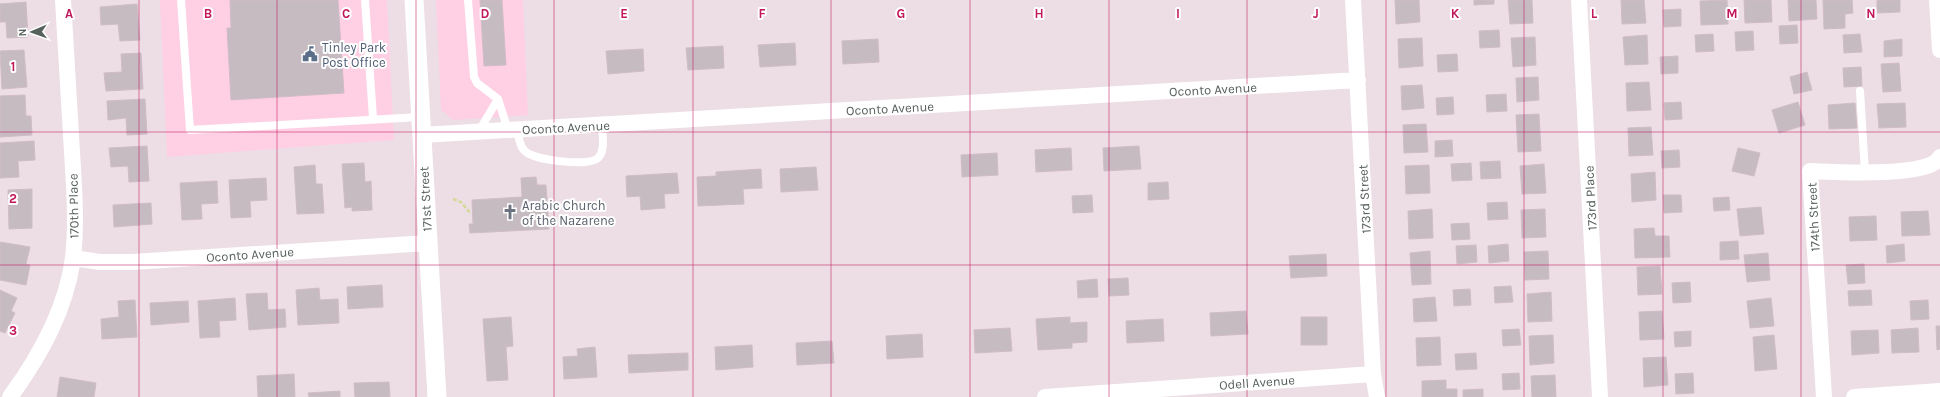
<svg xmlns="http://www.w3.org/2000/svg" width="1940" height="397" font-family="Karla,sans-serif">
	<style>
		.commercial { fill: #ffd0e4 }
		.building { fill: #c6bbc1; stroke: #d1bcc6 }
		.lines { fill: none; stroke-linecap: round; stroke-linejoin: round }
		.path { stroke: #d5da99; stroke-width: 2.5; stroke-dasharray: 4 2; stroke-linecap: butt }
		.service { stroke: #fff; stroke-width: 8 }
		.minor { stroke: #fff; stroke-width: 16 }
		.tertiary { stroke: #fff; stroke-width: 19 }
		.grid { fill: none; stroke: #c2185b; stroke-width: 1; stroke-opacity: 0.55 }
		.labels { text-anchor: middle; stroke-width: 4; stroke-linejoin: round; paint-order: stroke }
		.service-label { font-size: 13px; fill: #4e5e75; stroke: #fff; text-anchor: start }
		.street-label { font-size: 13px; fill: #57615b; stroke: #fff }
		.worship-label { font-size: 13px; fill: #5b616d; stroke: #fff; text-anchor: start }
		.grid-label { font-size: 13px; text-anchor: middle; font-weight: bold; fill: #c2185b; stroke: #fff; stroke-width: 4; stroke-linejoin: round; paint-order: stroke }
	</style>
	<rect width="100%" height="100%" fill="#ecdee4"/>
	<path class="commercial" d="M160,0h227l7,140 -227,17z
		M436,0h87l5,115 -75,5 -12,-10z"/>
	<path class="building" d="M230,0h108l6,93 -113,7 -4,-72h4z
		M480,0h22l4,65 -22,1z
		M1395,0h24l1,22 -24,2z
		M1474,0h20v4l-20,1z
		M1508,0h24l1,23 -23,1z
		M1621,0h23l2,23 -24,1z
		M1727,0l1,24 -27,1 -1,-24z
		M1744,0h27l1,22 -27,1z
		M1788,0h28l1,19 -28,2z
		M1823,0h29l1,13 -8,1v14l-21,1z
		M1877,0h23v12l-23,1z
		M26,2l2,35 -21,1 -1,-16h-6v-18z
		M137,4l3,36 -20,1 -2,-17 -17,1 -1,-18z
		M1681,9v17l-17,1 -1,-17z
		M1797,25l1,18 -18,1 -1,-18z
		M1499,30l1,17 -20,1 -1,-17z
		M1753,31l1,19 -18,1 -1,-19z
		M1713,34l1,17 -18,1 -1,-17z
		M1860,34l2,18 -18,1 -1,-18z
		M1647,35l1,29 -23,1 -2,-28z
		M1535,37l1,28 -23,2 -2,-29z
		M1422,38l1,28 -24,2 -1,-29z
		M878,39l1,23 -36,2 -1,-23z
		M1902,39v17l-18,1v-16z
		M795,43l1,22 -36,2 -2,-22z
		M723,46l1,22 -36,2 -2,-22z
		M643,49l1,22 -36,3 -2,-23z
		M24,50l3,37 -25,2 -2,-38z
		M141,53l2,36 -37,2 -2,-18 18,-1 -1,-18z
		M1457,54l1,17 -20,1 -1,-17z
		M1678,56v17l-17,1 -1,-17z
		M1899,63l2,28 -18,1 -2,-28z
		M1861,67l1,19 -18,1 -1,-19z
		M1807,72l5,18 -18,4 -4,-17z
		M1538,77l1,23 -22,2 -1,-24z
		M1649,82l2,28 -24,1 -1,-28z
		M1422,85l2,23 -22,2 -1,-24z
		M1506,94l1,17 -20,1 -1,-17z
		M25,95l1,21h5l1,19 -32,2v-41z
		M1453,97l1,17 -17,1 -1,-17z
		M145,99l2,35 -20,1 -1,-17 -18,2 -1,-19z
		M1681,102l1,17 -17,1 -1,-17z
		M1798,102l7,23 -26,8 -7,-23z
		M1855,103l2,25 -28,1 -1,-24z
		M1905,103l1,24 -27,1 -2,-24z
		M1539,114l2,37 -23,1 -2,-37z
		M1426,124l2,28 -24,1 -1,-28z
		M1651,127l2,28 -24,1 -1,-28z
		M1452,140l1,16 -18,1v-16z
		M34,141l1,19 -17,1 1,16 -19,1v-35z
		M147,146l2,35 -20,1 -1,-16 -17,1 -2,-19z
		M1139,146l2,23 -37,2 -1,-23z
		M1071,148l1,22 -36,2 -1,-22z
		M1738,148l22,5 -6,23 -22,-5z
		M1679,150l1,17 -18,1 -1,-17z
		M997,153l1,22 -36,2 -1,-22z
		M1500,161l1,17 -20,1 -1,-17z
		M364,163l1,19 6,-1 1,29 -20,1v-4l-7,1 -3,-44z
		M1471,163l1,17 -20,1 -1,-17z
		M1544,164l2,29 -24,1 -2,-28z
		M315,165l1,19h6l2,29 -27,1 -3,-47z
		M1429,165l1,28 -24,1 -1,-28z
		M816,167l2,23 -37,2 -1,-23z
		M761,169l1,19 -19,1 1,15 -46,2 -1,-29 19,-1v-4z
		M1655,172l1,28 -24,2 -1,-28z
		M677,173l2,20 -15,1 1,14 -24,2 -1,-14 -13,1 -1,-21z
		M536,177l1,8h9l3,44 -79,4 -1,-9h4l-1,-24 50,-3 -1,-19z
		M266,178l1,22 -17,1 1,16 -20,1 -2,-38z
		M217,181l1,22 -17,1 1,15 -20,1 -2,-37z
		M1168,182l1,17 -21,1v-17z
		M32,189v39l-23,1 -1,-39z
		M1092,195l1,17 -20,1 -1,-17z
		M1663,195h18l1,17 -18,1z
		M1729,197l1,13 -16,1 -1,-13z
		M1507,202l1,17 -20,1 -1,-17z
		M151,203l1,21 -38,3 -1,-22z
		M1761,207l3,27 -24,2 -3,-27z
		M1432,209l1,29 -24,1 -1,-28z
		M1545,209l1,28 -24,1 -1,-28z
		M1928,211l2,24 -28,1 -1,-24z
		M1876,216l1,24 -27,1 -1,-24z
		M1469,223l1,16 -18,1 -1,-16z
		M1654,228l1,8h14l1,21 -35,1 -1,-29z
		M1738,241l1,18 -19,1v-18z
		M0,242l30,5 -4,17 4,1 -4,20 -26,-5z
		M1508,244l1,17 -20,2 -1,-17z
		M1904,244l1,17 -18,2 -1,-17z
		M1476,245l1,17 -20,2 -1,-18z
		M1430,251l1,33 -19,1 -2,-32z
		M1548,251l1,28 -24,1 -1,-28z
		M1768,253l2,27 -23,2 -3,-27z
		M1326,254l1,22 -36,2 -2,-22z
		M1864,264l1,19 -17,1 -2,-19z
		M1660,266l2,28 -24,1 -1,-28z
		M1128,278l1,17 -20,1 -1,-17z
		M1097,279l1,18 -20,1 -1,-17z
		M1690,282l1,20 -18,1 -1,-20z
		M382,285l1,22 -35,2 -1,-22z
		M1511,286l2,16 -18,1 -1,-16z
		M319,288l1,12 18,-1 1,24 -41,2 -2,-35z
		M1470,289l1,16 -17,1 -1,-16z
		M0,290l17,8 -6,13 4,2 -10,20 -5,-2z
		M1871,290l1,15 -23,1 -1,-15z
		M1551,292l1,29 -24,1 -1,-28z
		M267,293l1,17 17,-1 1,18 -37,3 -3,-36z
		M1435,297l2,24 -23,1 -1,-23z
		M235,298l1,22 -17,1 1,16 -20,1 -2,-37z
		M1771,298l3,28 -24,2 -3,-27z
		M135,300l2,37 -35,2 -1,-20 18,-2 -1,-16z
		M1928,300l1,19 -18,1 -1,-19z
		M188,301l1,21 -38,3 -1,-22z
		M1246,311l2,23 -37,2 -1,-23z
		M1662,311l2,28 -24,1 -1,-28z
		M511,317l2,29 -7,1 2,33 -21,1 -4,-62z
		M1070,317v6l17,-1v20l-15,1v5l-34,2 -2,-31z
		M1301,317h26v28h-26z
		M1163,319l1,22 -37,2 -1,-22z
		M1936,326h4v23l-3,1z
		M1010,328l2,23 -37,2 -1,-23z
		M1918,328l1,24 -27,1 -1,-23z
		M1519,329l2,16 -18,1 -1,-16z
		M1878,330l1,23 -27,2 -1,-24z
		M1691,331v15l-16,1 -1,-15z
		M922,334l1,23 -36,2 -1,-23z
		M1553,335l1,28 -24,2 -1,-29z
		M1774,335l3,34 -22,2 -2,-34z
		M1440,337l1,28 -24,1 -1,-28z
		M832,341l2,22 -37,2 -1,-22z
		M752,345l1,22 -37,3 -1,-23z
		M595,347l2,30 -33,2 -1,-22 15,-1 -1,-7z
		M688,353v17l-59,3 -1,-18z
		M1476,353l1,16 -21,1 -1,-16z
		M1666,357l2,28 -24,2 -1,-29z
		M1519,373l1,16 -17,1 -1,-16z
		M1693,373l1,20 -18,1 -1,-20z
		M294,374l1,23h-37l-1,-21z
		M1555,375l1,22h-24l-1,-21z
		M60,377l36,6 -2,14h-37z
		M1446,380v9h11v8h-35v-16z
		M389,382l1,15h-35l-1,-14z
		M1483,389v8h-20v-7z
		M340,391v6h-31l-1,-4z"/>
	<g class="lines">
		<path class="path" d="M453,199l8,3 10,12"/>
		<path class="service" d="M181,0l9,130 230,-13
			M365,0l8,118
			M468,0l6,77 3,6 21,16 10,31
			M1860,91l5,82
			M517,130c2,7 2,17 9,22 9,8 63,15 72,6 8,-8 4,-24 4,-33
			M479,131l19,-32"/>
		<path class="minor" d="M1353,0l20,374 4,23
			M1579,0l21,397
			M1937,0l3,50
			M422,135l936,-55
			M73,258l27,4h32l296,-19
			M10,397c30,-41 56,-87 63,-139 4,-36 1,-71 -1,-106 -3,-51 -6,-101 -9,-152
			M1045,397l328,-23
			M1824,397l-14,-226c23,1 121,7 130,-14
			M1854,397l86,-6"/>
		<path class="tertiary" d="M414,0l23,397"/>
	</g>
	<path class="grid" d="M139,0v397M277,0v397M416,0v397M554,0v397M693,0v397M831,0v397M970,0v397M1109,0v397M1247,0v397M1386,0v397M1524,0v397M1663,0v397M1801,0v397M0,132h1940M0,265h1940"/>
	<defs>
		<g id="civic-bare" transform="scale(1.2)"><path d="M-.6-6.5H3V-4.5H.6V-3L4-1V1h2V6H-6V1h2V-1L-.6-3ZM-1.2 2.5V6h2.4V2.5Z" fill="#5c6f8a" stroke="#fff" stroke-width="2.5" paint-order="stroke"/></g>
		<g id="church-bare" transform="scale(1.2)"><path d="M-1.2-6h2.4v3.5h3.3v2.4h-3.3V6h-2.4V-.1h-3.3v-2.4h3.3Z" fill="#6b7280" stroke="#fff" stroke-width="2.5" paint-order="stroke"/></g>
	</defs>
	<g fill-rule="evenodd">
		<use href="#civic-bare" x="310" y="54"/>
		<use href="#church-bare" x="510" y="212"/>
	</g>
	<g class="labels">
		<g class="service-label">
			<text x="322" y="52">Tinley Park<tspan x="322" dy="15">Post Office</tspan></text>
		</g>
		<g class="street-label">
			<text transform="translate(1213 89) rotate(-3)" y="5">Oconto Avenue</text>
			<text transform="translate(890 108) rotate(-3)" y="5">Oconto Avenue</text>
			<text transform="translate(566 127) rotate(-3)" y="5">Oconto Avenue</text>
			<text transform="translate(1590 198) rotate(-93)" y="5">173rd Place</text>
			<text transform="translate(425 199) rotate(-93)" y="5">171st Street</text>
			<text transform="translate(1364 199) rotate(-93)" y="5">173rd Street</text>
			<text transform="translate(73 206) rotate(-91)" y="5">170th Place</text>
			<text transform="translate(1813 217) rotate(-93)" y="5">174th Street</text>
			<text transform="translate(250 254) rotate(-4)" y="5">Oconto Avenue</text>
			<text transform="translate(1257 382) rotate(-4)" y="5">Odell Avenue</text>
		</g>
		<g class="worship-label">
			<text x="522" y="210">Arabic Church<tspan x="522" dy="15">of the Nazarene</tspan></text>
		</g>
	</g>
	<g class="grid-label">
		<text x="69" y="18">A</text>
		<text x="208" y="18">B</text>
		<text x="346" y="18">C</text>
		<text x="485" y="18">D</text>
		<text x="624" y="18">E</text>
		<text x="762" y="18">F</text>
		<text x="901" y="18">G</text>
		<text x="1039" y="18">H</text>
		<text x="1178" y="18">I</text>
		<text x="1316" y="18">J</text>
		<text x="1455" y="18">K</text>
		<text x="1594" y="18">L</text>
		<text x="1732" y="18">M</text>
		<text x="1871" y="18">N</text>
		<text x="13" y="71">1</text>
		<text x="13" y="203">2</text>
		<text x="13" y="335">3</text>
	</g>
	<g transform="translate(32 32) rotate(268)" stroke="#ffffff" stroke-width="3" paint-order="stroke">
	<path d="M0-3L7 15L0 10L-7 15Z" fill="#57615b"/>
	<text y="-6" font-size="11" font-weight="bold" text-anchor="middle" fill="#57615b">N</text>
	</g>
</svg>
